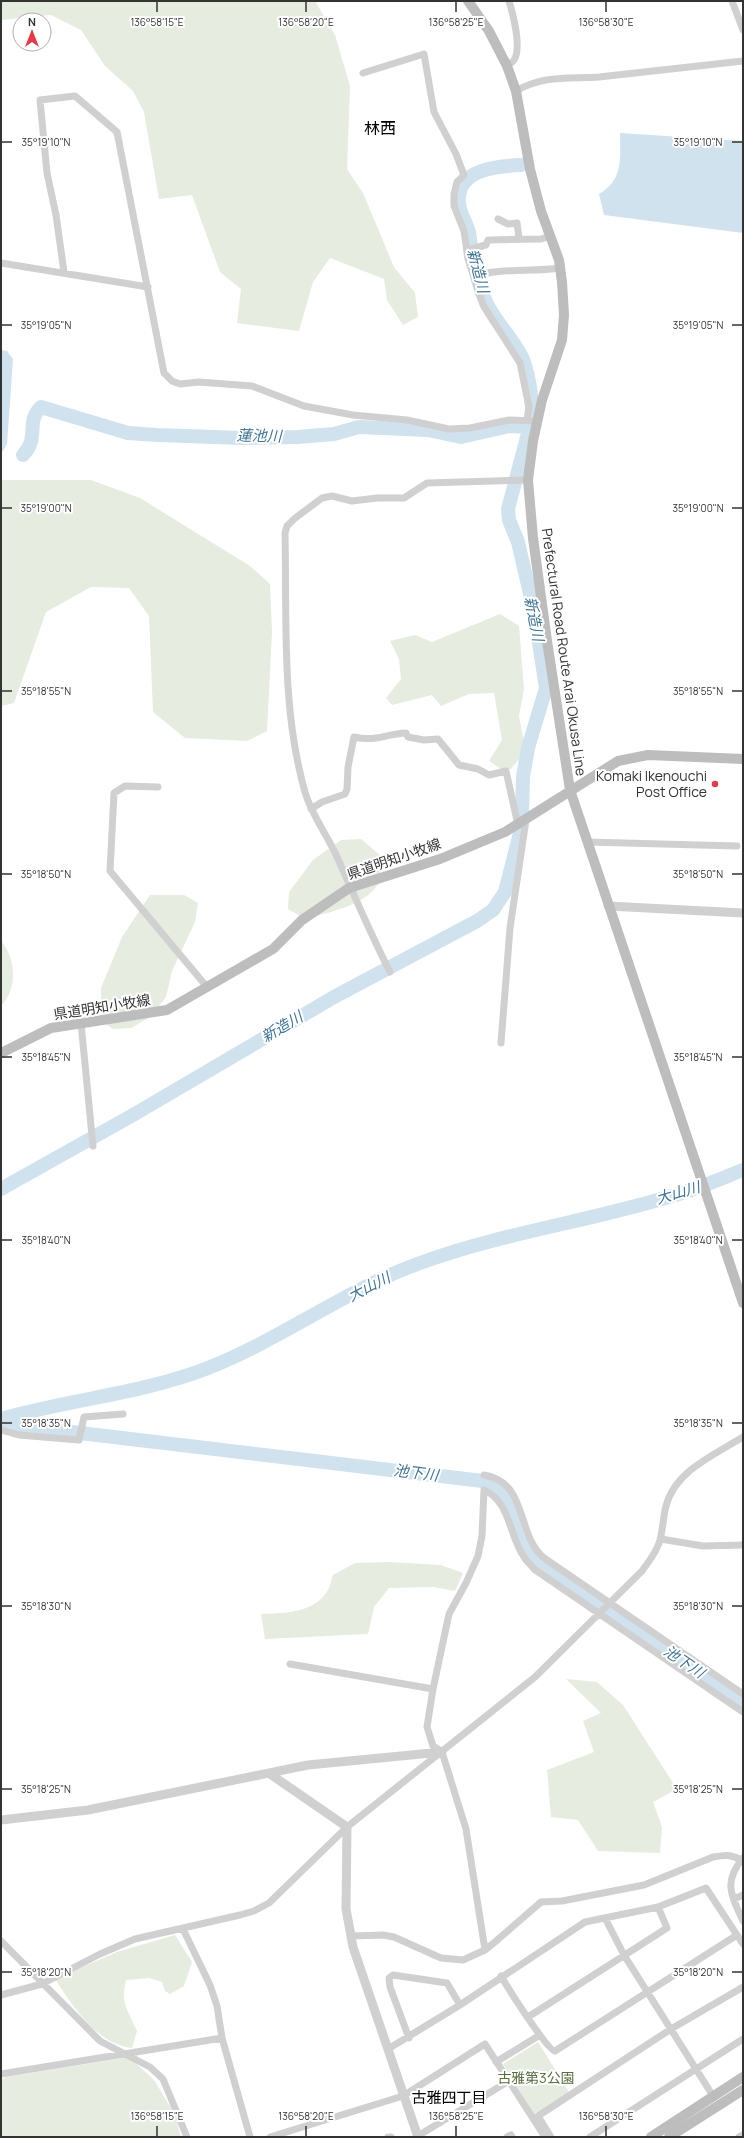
<svg xmlns="http://www.w3.org/2000/svg" width="744" height="2138" font-family="Manrope,'Noto Sans JP',sans-serif">
	<style>
		.green { fill: #e6ecdf }
		.water { fill: #cfe2ee }
		.lines { fill: none; stroke-linecap: round; stroke-linejoin: round }
		.river { stroke: #cfe2ee; stroke-width: 14 }
		.minor { stroke: #d0d0d0; stroke-width: 7 }
		.tertiary { stroke: #d0d0d0; stroke-width: 9 }
		.secondary { stroke: #bdbdbd; stroke-width: 10 }
		.ticks { fill: none; stroke: #333; stroke-width: 1.5 }
		.poi-dot { fill: #e63946; stroke: #fff; stroke-width: 1.5 }
		.labels { text-anchor: middle; stroke-width: 4; stroke-linejoin: round; paint-order: stroke }
		.street-label { font-size: 14px; fill: #333; stroke: #fff }
		.poi-label { font-size: 14px; fill: #333; stroke: #fff; text-anchor: end }
		.park-label { font-size: 14px; fill: #56703f; stroke: #fff }
		.water-label { font-size: 15px; font-style: italic; fill: #3f7597; stroke: #fff }
		.neighbourhood-label { font-size: 15px; fill: #000; stroke: #fff }
		.quarter-label { font-size: 16px; fill: #000; stroke: #fff }
		.ticks-label { font-size: 10px; text-anchor: middle; fill: #333; stroke: #fff; stroke-width: 4; stroke-linejoin: round; paint-order: stroke }
	</style>
	<rect width="100%" height="100%" fill="#fff"/>
	<path class="green" d="M1,1h314l20,34 15,51 -3,83 16,24 31,74 21,26 3,24 -15,8 -16,-25 -3,-21 -54,-21 -17,24 -14,49 -62,-8 4,-34 -21,-17 -28,-77 -33,4 -15,-87 -11,-21 -28,-25 -24,-36 -30,-15 -50,5z
		M1,480h90l49,18 110,68 20,18 2,48 -5,99 -20,10 -62,-3 -32,-26 -4,-96 -20,-28 -38,-1 -45,25 -32,91 -13,3z
		M500,614l19,12 5,63 -5,27 5,26 -5,17 -8,10h-10l-12,-8 13,-21 -8,-47 -25,1 -28,12 -9,-11 -40,10 -6,-7 15,-19 -2,-20 -9,-18 25,-6 17,7z
		M361,839l20,17c-1,8 0,21 -3,28 -12,21 -51,29 -73,35l-17,-10 1,-17 24,-32 28,-20z
		M150,895h34l14,8 -3,19 -23,49 -6,26 -16,20 -19,11 -18,1 -7,-5 -5,-16v-20l21,-51z
		M1,941c15,17 17,48 0,65z
		M388,1562l53,3 22,8 -8,18 -21,-4 -45,1 -15,19 -6,27 -103,5 -4,-25c22,-1 52,-1 65,-21 4,-5 5,-12 7,-18l22,-12z
		M566,1679l31,3 26,23 54,84 -24,13 9,25 -2,26 -62,-2 -20,-31 -27,-3 -4,-47 47,-18 -11,-31 18,-8z
		M175,1935l17,27 -8,24 -14,8 -5,-3 -3,-9 -13,-4 -23,2c-6,24 2,30 11,51l-5,17c-36,-4 -59,-42 -77,-69l62,-27z
		M538,2042l31,50 -35,22 -31,-50z
		M129,2057l25,23 20,33 7,24h-180v-57l5,-3z"/>
	<path class="water" d="M620,133l123,8v92l-139,-18 -5,-21c25,-15 21,-36 21,-61z
		M1,350l6,1 6,8 -6,85 -6,10z"/>
	<g class="lines">
		<path class="river" d="M521,165c-24,1 -66,4 -62,39 1,10 8,19 10,29 4,24 7,50 19,73 9,18 29,37 36,56 5,15 8,35 8,51
			M23,455c17,-17 2,-33 18,-48l87,26 29,2 85,3 55,-1 37,-3 25,-7 69,3 33,7 48,-11 21,1
			M522,814l1,-37 5,-29 18,-60 -12,-77 -16,-69 -9,-22 -1,-11 22,-83
			M1,1189l132,-74 201,-118 143,-76 16,-11 12,-18 15,-59
			M1,1419c69,-20 140,-25 207,-51 74,-29 139,-79 212,-105 87,-32 180,-43 268,-72 18,-6 37,-14 55,-21
			M1,1420l31,9 40,3 419,50c21,12 19,37 28,57 5,9 12,16 19,24l205,139"/>
		<path class="minor" d="M732,1l11,29
			M507,66c2,-2 6,-4 7,-6 8,-12 -1,-46 -5,-59
			M363,73l61,-19 10,58 22,42 8,21 -7,7 -3,12v12l10,25 4,28 15,46 37,58 9,44 -2,13
			M516,91c27,-16 53,-12 83,-14 48,-5 96,-11 144,-16
			M498,219l10,5 9,-1 2,15
			M467,250l19,-5 2,-5 53,-1 9,-3
			M1,263l147,24
			M64,272l-8,-57 -9,-42 -7,-73 35,-4 42,36 47,241 8,8 8,3 19,-2 53,4 52,20 49,9 54,5 42,9 21,-1 39,-8 29,1
			M474,276c27,-8 57,-4 86,-8
			M158,787l-33,-1 -11,7 -4,78 97,116
			M311,809l11,-7 23,-8 2,-5 1,-22 6,-30c22,5 31,-3 52,-4l2,4 16,3 14,-1 21,26 19,4 11,6 17,-4 12,54
			M587,842l150,4
			M390,972c-19,-37 -35,-75 -52,-113 -10,-23 -26,-43 -33,-67 -24,-84 -18,-173 -20,-259l2,-7 7,-7 28,-21 10,-2 20,5 25,-3h27l23,-15 101,-3
			M81,1023l12,123
			M501,1043l9,-115 16,-108
			M1,1430l18,5 60,5 5,-23 39,-3
			M484,1475c45,8 31,58 60,83l199,136
			M661,1539l42,7 40,-1
			M290,1664l143,25
			M743,1858c-20,24 -12,37 0,63
			M734,1899l9,-4
			M605,1918l19,37 89,141
			M183,1929l27,56 7,21 5,32 28,99
			M351,1936l32,-1 11,2 47,21 22,2 22,-10 10,-8 46,-40 21,-1 82,-16 69,-28c12,-2 18,-3 28,3
			M1,1941l99,100 50,26 13,12 24,58
			M485,1950l-19,-121 -24,-77 -9,-6 -6,-19 6,-38 16,-75 17,-31 12,-27 4,-20 2,-46c26,11 25,45 40,67 2,4 7,8 10,12l209,143
			M501,1976c7,12 46,74 54,75l182,-116
			M1,1995l41,-11 58,-30 35,-15 105,-24 14,-4 15,-8 78,-76 188,-150 107,-106c7,-10 15,-19 18,-31 3,-11 3,-23 6,-34 9,-35 48,-51 77,-69
			M528,2017l139,-89 -9,-21
			M409,2038l-19,-51 -1,-9 4,-3 54,8 13,22
			M388,2049l72,-44 125,-83 73,-15 48,-19 37,56
			M496,2062l44,-27
			M1,2074l221,-36
			M270,2137l133,-41 82,-52 60,93
			M388,2137h3
			M416,2137l93,-56
			M507,2137l4,-2 1,2
			M551,2137l-13,-21 133,-87 72,-42
			M590,2137l153,-98
			M739,2137l4,-2"/>
		<path class="tertiary" d="M608,906l135,7
			M270,1774l77,53 -1,82 7,38 65,190
			M1,1820l87,-10 220,-45 134,-13"/>
		<path class="secondary" d="M468,1l21,30 18,35 9,25 14,78 11,42 18,49 3,22 2,33 -2,25 -20,60 -9,41 -5,39 5,58 14,103 23,149 173,513
			M1,1053l50,-25 116,-18 106,-61 29,-29 47,-32 91,-29 65,-27 113,-71 30,-6 95,4
			M651,2137l92,-60
			M669,2137l74,-47"/>
	</g>
	<path class="ticks" d="M157,2v10M306,2v10M456,2v10M606,2v10M2,142h10M732,142h10M2,325h10M732,325h10M2,508h10M732,508h10M2,691h10M732,691h10M2,874h10M732,874h10M2,1057h10M732,1057h10M2,1240h10M732,1240h10M2,1423h10M732,1423h10M2,1606h10M732,1606h10M2,1789h10M732,1789h10M2,1972h10M732,1972h10M157,2126v10M306,2126v10M456,2126v10M606,2126v10"/>
	<circle class="poi-dot" cx="715" cy="784" r="4"/>
	<g class="labels">
		<g class="street-label">
			<text transform="translate(564 652) rotate(82)" y="5">Prefectural Road Route Arai Okusa Line</text>
			<text transform="translate(394 859) rotate(-19)" y="5">県道明知小牧線</text>
			<text transform="translate(102 1007) rotate(-9)" y="5">県道明知小牧線</text>
		</g>
		<g class="poi-label">
			<text x="707" y="781">Komaki Ikenouchi<tspan x="707" dy="16">Post Office</tspan></text>
		</g>
		<g class="park-label">
			<text x="536" y="2083">古雅第3公園</text>
		</g>
		<g class="water-label">
			<text transform="translate(478 271) rotate(75)" y="5">新造川</text>
			<text transform="translate(259 436) rotate(1)" y="5">蓮池川</text>
			<text transform="translate(534 619) rotate(79)" y="5">新造川</text>
			<text transform="translate(282 1027) rotate(-31)" y="5">新造川</text>
			<text transform="translate(678 1193) rotate(-16)" y="5">大山川</text>
			<text transform="translate(369 1287) rotate(-27)" y="5">大山川</text>
			<text transform="translate(416 1473) rotate(7)" y="5">池下川</text>
			<text transform="translate(684 1662) rotate(34)" y="5">池下川</text>
		</g>
		<g class="neighbourhood-label">
			<text x="449" y="2103">古雅四丁目</text>
		</g>
		<g class="quarter-label">
			<text x="380" y="134">林西</text>
		</g>
	</g>
	<g class="ticks-label">
		<text x="157" y="26">136°58'15"E</text>
		<text x="306" y="26">136°58'20"E</text>
		<text x="456" y="26">136°58'25"E</text>
		<text x="606" y="26">136°58'30"E</text>
		<text x="46" y="146">35°19'10"N</text>
		<text x="698" y="146">35°19'10"N</text>
		<text x="46" y="329">35°19'05"N</text>
		<text x="698" y="329">35°19'05"N</text>
		<text x="46" y="512">35°19'00"N</text>
		<text x="698" y="512">35°19'00"N</text>
		<text x="46" y="695">35°18'55"N</text>
		<text x="698" y="695">35°18'55"N</text>
		<text x="46" y="878">35°18'50"N</text>
		<text x="698" y="878">35°18'50"N</text>
		<text x="46" y="1061">35°18'45"N</text>
		<text x="698" y="1061">35°18'45"N</text>
		<text x="46" y="1244">35°18'40"N</text>
		<text x="698" y="1244">35°18'40"N</text>
		<text x="46" y="1427">35°18'35"N</text>
		<text x="698" y="1427">35°18'35"N</text>
		<text x="46" y="1610">35°18'30"N</text>
		<text x="698" y="1610">35°18'30"N</text>
		<text x="46" y="1793">35°18'25"N</text>
		<text x="698" y="1793">35°18'25"N</text>
		<text x="46" y="1976">35°18'20"N</text>
		<text x="698" y="1976">35°18'20"N</text>
		<text x="157" y="2120">136°58'15"E</text>
		<text x="306" y="2120">136°58'20"E</text>
		<text x="456" y="2120">136°58'25"E</text>
		<text x="606" y="2120">136°58'30"E</text>
	</g>
	<rect width="744" height="2138" fill="none" stroke="#333333" stroke-width="4"/>
	<g transform="translate(32 32)"><circle r="19" fill="#ffffff" stroke="#adadad"/>
	<path d="M0-3L7 15L0 10L-7 15Z" fill="#e63946"/>
	<text y="-6" font-size="11" font-weight="bold" text-anchor="middle" fill="#333333">N</text>
	</g>
</svg>
